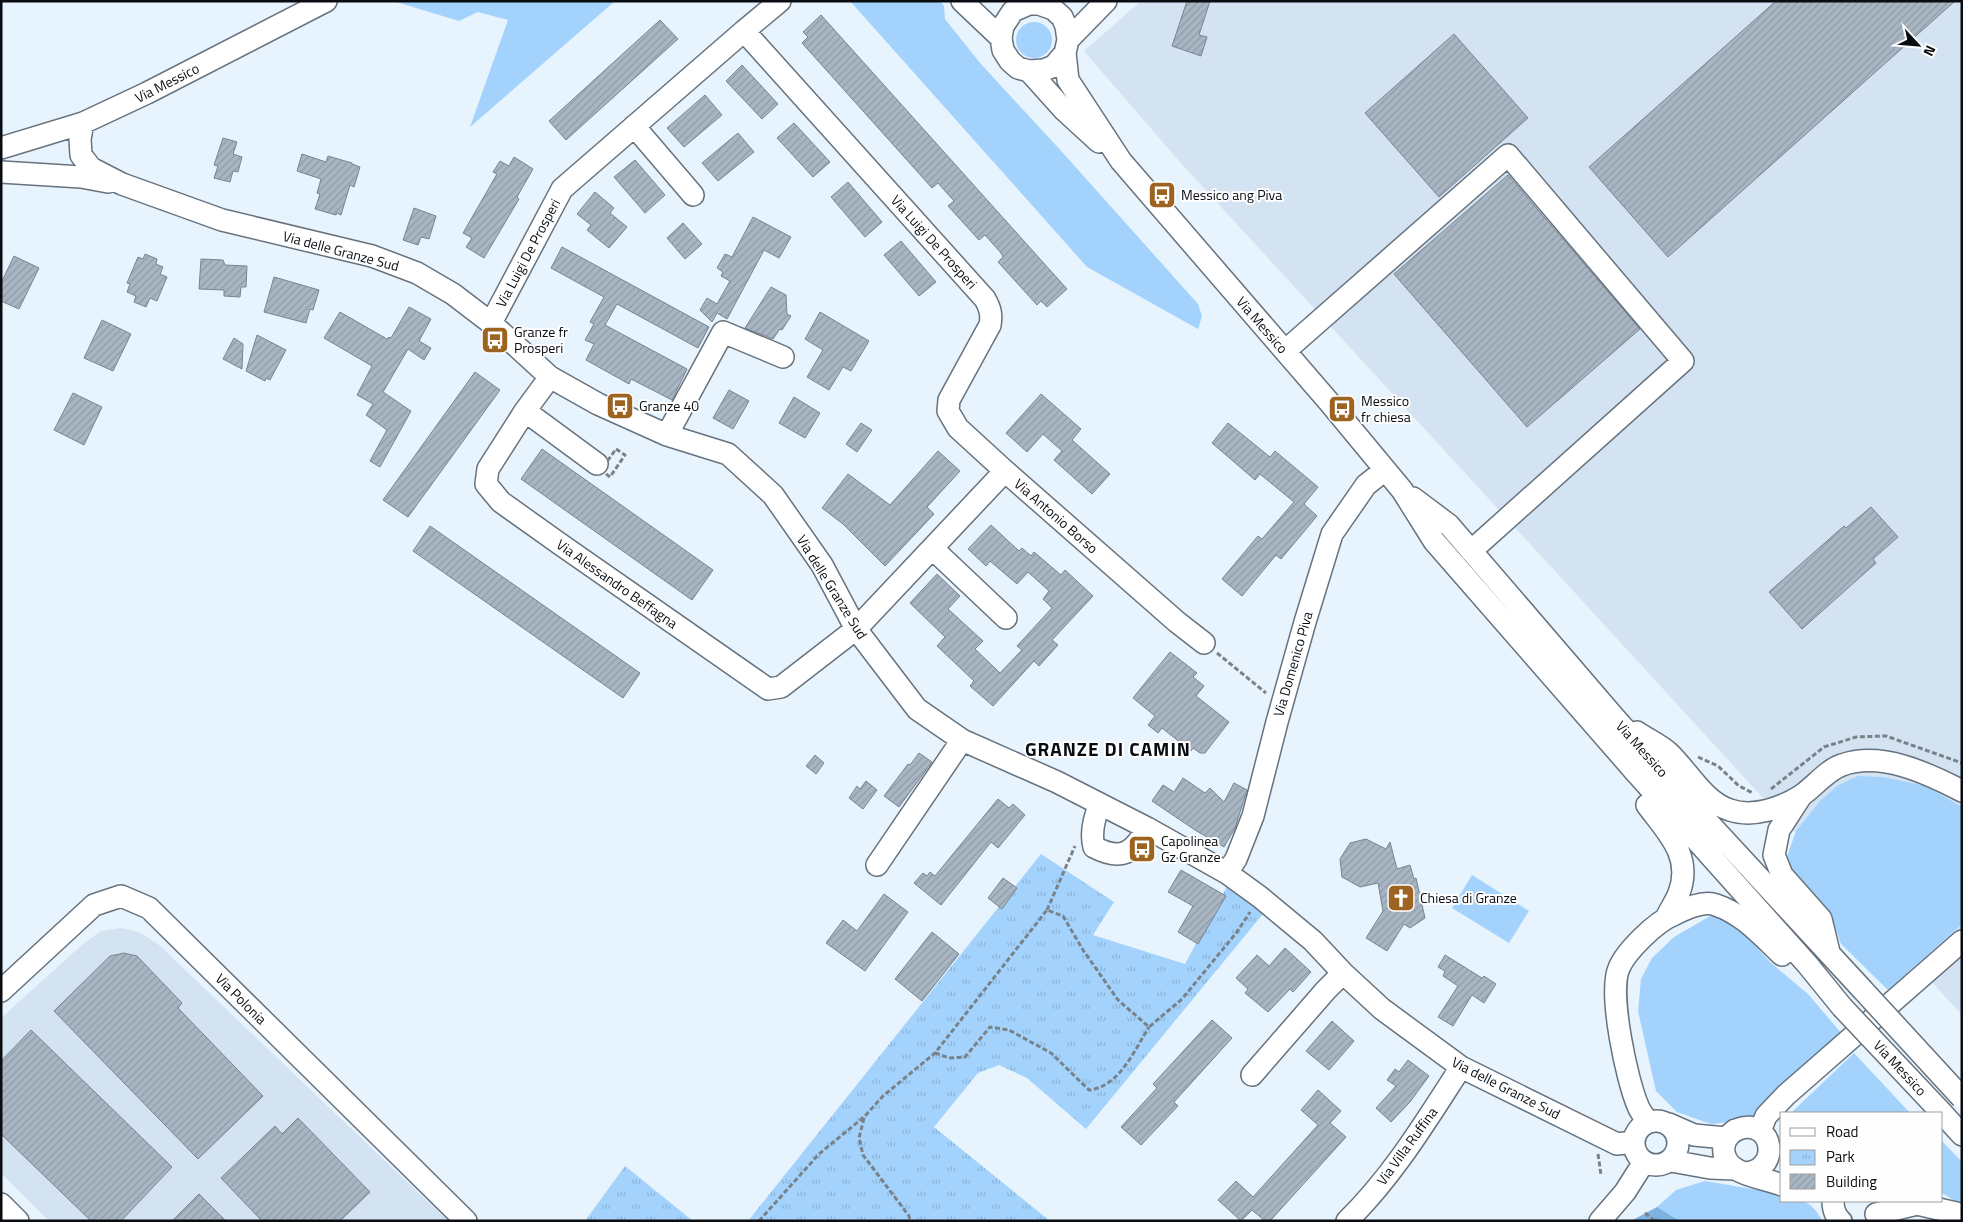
<svg xmlns="http://www.w3.org/2000/svg" width="1963" height="1222" font-family="'Titillium Web',sans-serif">
	<style>
		.built { fill: #d4e3f2 }
		.grass { fill: #a3d3fd }
		.forest { fill: url(#forest-crowns) }
		.park { fill: url(#park-tufts) }
		.building { fill: url(#building-hatch); stroke: #788591 }
		.lines { fill: none; stroke-linecap: round; stroke-linejoin: round }
		.minor-casing { stroke: #66737e; stroke-width: 24 }
		.path { stroke: #7a8289; stroke-width: 3; stroke-dasharray: 5 2.5; stroke-linecap: butt }
		.minor { stroke: #fff; stroke-width: 21 }
		.minor-bridge-casing { stroke: #66737e; stroke-width: 24; stroke-linecap: butt }
		.minor-bridge { stroke: #fff; stroke-width: 21 }
		.labels { text-anchor: middle; stroke-width: 4; stroke-linejoin: round; paint-order: stroke }
		.street-label { font-size: 14px; fill: #090d12; stroke: #fefefe }
		.poi-label { font-size: 14px; fill: #090d12; stroke: #fefefe; text-anchor: start }
		.district-label { font-size: 19px; font-weight: bold; letter-spacing: 1px; fill: #090d12; stroke: #fefefe }
	</style>
	<defs>
		<pattern id="forest-crowns" width="20" height="18" patternUnits="userSpaceOnUse" patternTransform="scale(1.25)"><rect width="20" height="18" fill="#7eb2e0"/><path d="M2 6a3 3 0 1 1 6 0M12 15a3 3 0 1 1 6 0" fill="none" stroke="#6c98bf"/></pattern>
		<pattern id="park-tufts" width="24" height="20" patternUnits="userSpaceOnUse" patternTransform="scale(1.25)"><rect width="24" height="20" fill="#a3d3fd"/><path d="M3 7l-1-3M5 7V3M7 7l1-3M15 17l-1-3M17 17v-4M19 17l1-3" fill="none" stroke="#8bb4d8"/></pattern>
		<pattern id="building-hatch" width="6" height="6" patternUnits="userSpaceOnUse" patternTransform="scale(1.25)"><rect width="6" height="6" fill="#a8b6c3"/><path d="M-1 1l2-2M0 6l6-6M5 7l2-2" fill="none" stroke="#8f9ba6"/></pattern>
	</defs>
	<rect width="100%" height="100%" fill="#e7f3fd"/>
	<path class="built" d="M1141,1h821v1014l-783,-854 -95,-110z
		M121,928l18,4 19,12 290,277h-399l-48,-48v-155l83,-75 17,-12z"/>
	<path class="grass" d="M393,1h222l-145,126 38,-107 -30,-8 -19,9z
		M850,1h90l4,5 1,13 35,44 83,90 135,151 4,12 -4,13 -111,-62z
		M1016 40a18 18 0 1 1 36 0a18 18 0 1 1-36 0Z
		M1858,776l25,1 43,9 36,21v117l-74,66 -47,-46 -11,-31 -35,-33 -9,-21 10,-28 24,-30 17,-15z
		M1472,875l57,36 -20,32 -57,-35z
		M1712,915l26,12 32,35 38,32 34,40 -94,86 -37,4 -34,-12 -21,-21 -18,-80 3,-32 11,-21 22,-21z
		M1854,1053l56,60h-119z
		M1942,1141l20,21v43l-20,-12z
		M1705,1181l77,13v7c26,0 26,-2 41,20h-143l-23,-14 19,-17z"/>
	<path class="forest" d="M1657,1207l23,14h-49z"/>
	<path class="park" d="M1041,854l73,48 -21,33 92,29 47,-87 35,32 -181,220 -59,-51 -28,-13 -21,8 -44,54 116,94h-302z
		M625,1166l68,55h-108z"/>
	<path class="building" d="M1187,1h23l-11,34 8,2 -6,19 -29,-10z
		M1776,1h179l-287,256 -79,-90z
		M821,15l246,274 -20,18 -6,-6 -4,4 -39,-43 5,-5 -2,-4 -16,-18 -6,5 -31,-34 6,-5 -16,-18 -6,5 -130,-145 6,-6 -5,-5z
		M660,20l18,19 -112,101 -17,-19z
		M1454,34l74,84 -89,79 -74,-84z
		M742,65l36,39 -16,15 -36,-38z
		M705,95l17,20 -38,32 -17,-19z
		M794,123l36,39 -17,15 -36,-39z
		M738,133l16,19 -36,29 -16,-18z
		M223,138l14,4 -4,12 9,3 -4,15 -5,-1 -3,11 -16,-4 4,-12 -4,-1z
		M302,154l24,8 2,-6 24,7v1l8,3 -6,20 -4,-2 -9,30 -4,-2 -1,2 -21,-6 5,-15 -3,-1 4,-14 -24,-8z
		M514,157l19,12 -16,28 2,2 -35,59 -18,-11 6,-9 -9,-5 34,-59 -4,-2 7,-11 9,5z
		M635,160l30,35 -20,18 -31,-36z
		M1508,175l132,154 -113,98 -133,-153z
		M848,182l34,40 -17,15 -34,-40z
		M595,192l19,16 -4,5 17,14 -18,21 -22,-18 4,-5 -14,-11z
		M414,208l22,8 -7,23 -8,-2 -3,8 -15,-5z
		M753,217l38,20 -12,21 -15,-8 -37,69 -10,-6 -5,9 -12,-12 7,-12 10,6 13,-23 -9,-5 2,-4 -6,-4 8,-14 7,3z
		M683,223l19,21 -17,15 -18,-21z
		M901,241l35,41 -17,14 -35,-41z
		M562,247l147,80 -11,21 -81,-44 -12,21 82,44 -15,31 -41,-21 -2,5 -43,-24 8,-16 -9,-4 9,-16 -4,-2 14,-25 -53,-29z
		M145,254l12,5 -1,5 7,3 -3,7 7,3 -10,24 -7,-3 -4,9 -12,-5 2,-6 -9,-4 3,-8 -3,-1 11,-26 5,2z
		M14,256l25,12 -20,41 -18,-8v-18z
		M201,259l22,1 2,5 22,1 -1,21h-5l-1,10 -16,-1v-6l-25,-1z
		M274,277l45,13 -6,20 -3,-1 -4,14 -42,-11z
		M771,287l15,8 1,19 4,2 -9,14 -2,-1 -7,10 -28,-11z
		M409,307l22,12 -12,22 12,7 -7,12 -16,-11 -25,43 28,19 -31,56 -10,-6 17,-31 -21,-15 7,-11 -16,-9 15,-29 -48,-28 16,-26 47,27 2,-2 2,1z
		M820,312l49,29 -18,30 -8,-4 -14,23 -22,-13 16,-27 -18,-11z
		M102,320l29,14 -18,37 -29,-13z
		M257,335l29,15 -16,30 -4,-2 -1,3 -19,-10z
		M234,338l9,6 -1,25 -19,-10z
		M475,372l25,18 -92,127 -25,-17z
		M729,390l20,11 -16,28 -20,-11z
		M73,393l29,14 -18,38 -30,-15z
		M1041,394l40,35 -9,11 38,34 -18,20 -38,-34 8,-9 -19,-17 -16,18 -21,-19z
		M794,397l26,16 -15,25 -26,-15z
		M861,423l11,7 -15,22 -11,-8z
		M1228,423l42,34 5,-6 43,36 -14,17 13,12 -36,43 -5,-4 -34,41 -20,-17 36,-43 4,3 32,-37 -34,-28 -5,6 -43,-37z
		M542,449l171,121 -21,30 -171,-121z
		M938,451l22,20 -33,36 7,7 -49,52 -42,-42 -21,-16 26,-34 42,31z
		M1871,507l27,30 -25,22 3,4 -74,66 -33,-37 75,-66 2,2z
		M991,525l28,26 3,-3 9,8 3,-4 27,23 4,-5 28,26 -41,44 6,5 -19,21 -5,-5 -41,45 -23,-20 4,-5 -37,-35 8,-9 -35,-34 27,-29 23,22 -12,13 35,32 -8,8 25,24 22,-23 -5,-4 35,-38 -9,-9 6,-8 -21,-19 -11,12 -27,-23 -4,5 -18,-17z
		M430,526l210,147 -17,25 -210,-147z
		M1170,652l27,21 -4,4 11,9 -8,10 33,26 -24,31h-5l-7,-5 -2,3 -29,-23 -4,5 -10,-8 7,-9 -22,-18z
		M919,753l13,9 -33,45 -15,-11 24,-32 2,1z
		M815,755l9,8 -8,11 -10,-8z
		M1183,778l22,15 5,-5 14,14 10,-19 13,7 -12,38 -11,19 -29,-17 -43,-29 11,-16 11,7z
		M866,781l11,9 -14,19 -14,-11 8,-12 3,3z
		M998,799l11,9 4,-4 12,11 -27,33 -7,-6 -50,63 -27,-22 9,-10 4,3 3,-4 5,4z
		M1366,839l20,10 4,-7 7,27 13,-4 4,14 2,-1 9,40 -15,10 -6,-4 -17,27 -21,-13 17,-27 -5,-28 -18,4 -18,-10 -2,-18 10,-16z
		M1181,870l45,26 -28,48 -20,-12 15,-26 -25,-14z
		M1003,878l14,10 -15,21 -14,-11z
		M884,894l24,18 -43,59 -39,-28 17,-23 14,11z
		M932,932l27,22 -37,47 -27,-22z
		M1285,948l26,24 -18,20 -3,-3 -22,23 -23,-19 3,-4 -12,-11 21,-23 12,11z
		M124,953l13,3 45,47 -4,5 85,88 -65,63 -144,-148 56,-55z
		M1445,955l37,23 2,-2 12,8 -12,19 -12,-8 -19,31 -15,-9 20,-31 -15,-10 2,-5 -7,-4z
		M1212,1020l20,18 -58,64 4,4 -37,39 -20,-18 36,-39 -4,-4z
		M1332,1021l22,20 -25,29 -23,-19z
		M31,1030l141,137 -51,54h-30l-90,-87v-73z
		M1408,1060l21,16 -19,26 -19,20 -15,-14 20,-22 -9,-6 8,-11 4,3z
		M1318,1090l23,21 -11,12 16,14 -76,84h-5l-13,-11 -11,11 -23,-21 18,-19 17,16 65,-72 -17,-15z
		M298,1118l72,74 -30,29h-78l-41,-43 54,-52 7,8z
		M199,1194l27,27h-54z"/>
	<g class="lines">
		<g class="minor-casing">
			<path id="minor" d="M962,1l39,37
				M744,31l36,-30
				M1068,40l38,-39
				M1065,53l-11,13 -10,4 -15,1 -11,-3 -8,-7 -7,-11 -2,-12 2,-12 10,-15 16,-7h10l14,5 9,8 4,9 2,14 -3,13 3,27 53,81 208,241 73,88 32,51 198,227 175,196 35,43
				M1029,71l35,39 35,32
				M83,123l-3,16 1,16 10,13 31,16 100,36 150,36 45,17 36,21 38,29 59,54 48,27 69,31 61,19 45,41 49,70 34,64 61,80 45,31 95,42 90,46 80,45 33,24 53,44 30,32 39,36 79,58 156,77 17,-2
				M634,126l59,69
				M1,148l82,-25 64,-30 179,-92
				M1,172l80,5 27,5
				M491,323l71,-134 182,-158 241,268c5,9 7,15 5,26l-41,75 -1,11 10,17 47,43
				M1285,351l223,-196 175,206 -212,190
				M550,377l-25,34 -37,58 -2,15 15,18 59,42 208,145 13,-2 75,-58 149,-158 172,151 27,21
				M525,411l72,53
				M667,435l56,-103 60,25
				M1413,498l36,27 165,192 90,101 157,170
				M933,549l73,69
				M1637,732c10,7 23,13 32,21 19,18 35,49 61,57 23,8 52,-2 72,-15 13,-9 25,-25 40,-30 39,-14 85,8 120,26
				M1801,796l-22,34 -5,25 8,20 39,44 8,33
				M1100,804c-6,14 -10,28 -6,43 27,14 39,7 53,-19
				M1647,805c20,27 46,51 32,88 -3,8 -9,17 -13,25
				M877,865l85,-125
				M1227,873l9,-14 17,-43 24,-94 28,-100 27,-88 34,-49 19,-15
				M1,991l93,-86 27,-9 28,12 317,313
				M1252,1075l74,-85 17,-17
				M1942,1113l20,22
				M1634 1143a22 22 0 1 1 44 0a22 22 0 1 1-44 0Z
				M1648,1122c-3,-5 -8,-10 -10,-16 -11,-25 -30,-113 -19,-138 7,-17 37,-46 54,-53 12,-6 30,-15 43,-10 27,9 46,31 66,50
				M1669,1124l25,11 32,3 9,-8
				M1760,1131l6,-15 20,-21 176,-154
				M1671,1161l39,7 24,1
				M1746,1173c7,-1 13,-3 17,-8 9,-9 8,-26 -3,-34 -13,-9 -33,-1 -36,15 -4,29 39,31 58,39
				M1833,1201c0,7 2,15 8,20
				M1,1204l17,17
				M1876,1214l41,-10 39,9 6,3
				M1347,1221c46,-45 79,-100 114,-154
				M1600,1221l25,-29 19,-30"/>
		</g>
		<path class="path" d="M616,449l9,6 -15,22 -9,-7z
			M1217,653l49,40
			M1698,757l20,9 21,20 14,7
			M1771,789l53,-42 32,-10 30,-1 76,27
			M1047,910l28,-64
			M935,1053l14,5 16,-1 25,-30 19,3 42,23 38,37c30,-3 45,-39 60,-63
			M864,1118l-5,20 4,17 46,61 1,5
			M1598,1154l3,21
			M1645,1213l10,8
			M759,1221l60,-67 45,-37 19,-21 52,-43 112,-143 16,6 20,34 35,50 31,27 33,-28 55,-67 13,-20"/>
		<use href="#minor" class="minor"/>
		<g class="minor-bridge-casing">
			<path id="minor-bridge" d="M1861,988l101,110
				M1842,1007l100,106"/>
		</g>
		<use href="#minor-bridge" class="minor-bridge"/>
	</g>
	<defs>
		<g id="bus-square" transform="scale(1.4375)"><rect x="-9" y="-9" width="18" height="18" rx="4" fill="#9d6421" stroke="#fefefe"/><path d="M-5-6H5V4H4V6H2V4H-2V6H-4V4H-5ZM-3.5-4V0h7V-4ZM-3.5 1.2v1.5H-2V1.2ZM2 1.2v1.5H3.5V1.2Z" fill="#fff"/></g>
		<g id="church-square" transform="scale(1.4375)"><rect x="-9" y="-9" width="18" height="18" rx="4" fill="#9d6421" stroke="#fefefe"/><path d="M-1.2-6h2.4v3.5h3.3v2.4h-3.3V6h-2.4V-.1h-3.3v-2.4h3.3Z" fill="#fff"/></g>
	</defs>
	<g fill-rule="evenodd">
		<use href="#bus-square" x="1162" y="195"/>
		<use href="#bus-square" x="495" y="340"/>
		<use href="#bus-square" x="620" y="406"/>
		<use href="#bus-square" x="1342" y="409"/>
		<use href="#bus-square" x="1142" y="849"/>
		<use href="#church-square" x="1401" y="898"/>
	</g>
	<g class="labels">
		<g class="street-label">
			<text transform="translate(167 83) rotate(-27)" y="5">Via Messico</text>
			<text transform="translate(934 242) rotate(48)" y="5">Via Luigi De Prosperi</text>
			<text transform="translate(341 251) rotate(15)" y="5">Via delle Granze Sud</text>
			<text transform="translate(528 253) rotate(-62)" y="5">Via Luigi De Prosperi</text>
			<text transform="translate(1262 325) rotate(49)" y="5">Via Messico</text>
			<text transform="translate(1056 516) rotate(41)" y="5">Via Antonio Borso</text>
			<text transform="translate(617 584) rotate(35)" y="5">Via Alessandro Beffagna</text>
			<text transform="translate(832 587) rotate(58)" y="5">Via delle Granze Sud</text>
			<text transform="translate(1293 664) rotate(-74)" y="5">Via Domenico Piva</text>
			<text transform="translate(1642 749) rotate(48)" y="5">Via Messico</text>
			<text transform="translate(241 999) rotate(45)" y="5">Via Polonia</text>
			<text transform="translate(1900 1068) rotate(47)" y="5">Via Messico</text>
			<text transform="translate(1506 1088) rotate(27)" y="5">Via delle Granze Sud</text>
			<text transform="translate(1407 1146) rotate(-54)" y="5">Via Villa Ruffina</text>
		</g>
		<g class="poi-label">
			<text x="1181" y="200">Messico ang Piva</text>
			<text x="514" y="337">Granze fr<tspan x="514" dy="16">Prosperi</tspan></text>
			<text x="1361" y="406">Messico<tspan x="1361" dy="16">fr chiesa</tspan></text>
			<text x="639" y="411">Granze 40</text>
			<text x="1161" y="846">Capolinea<tspan x="1161" dy="16">Gz Granze</tspan></text>
			<text x="1420" y="903">Chiesa di Granze</text>
		</g>
		<g class="district-label">
			<text x="1108" y="756">GRANZE DI CAMIN</text>
		</g>
	</g>
	<rect width="1963" height="1222" fill="none" stroke="#090d12" stroke-width="5"/>
	<rect x="1780" y="1112" width="162" height="90" fill="#fefefe" stroke="#9c9ea0"/>
	<rect x="1790" y="1128" width="25" height="8" fill="#ffffff" stroke="#9c9ea0"/>
	<text x="1826" y="1137" font-size="15" fill="#090d12">Road</text>
	<rect x="1790" y="1150" width="25" height="15" fill="url(#park-tufts)" stroke="#9c9ea0"/>
	<text x="1826" y="1162" font-size="15" fill="#090d12">Park</text>
	<rect x="1790" y="1174" width="25" height="15" fill="url(#building-hatch)" stroke="#9c9ea0"/>
	<text x="1826" y="1187" font-size="15" fill="#090d12">Building</text>
	<g transform="translate(1918 45) rotate(116)" stroke="#fefefe" stroke-width="4" paint-order="stroke">
	<path d="M0-4L9 19L0 12L-9 19Z" fill="#090d12"/>
	<text y="-8" font-size="14" font-weight="bold" text-anchor="middle" fill="#090d12">N</text>
	</g>
</svg>
